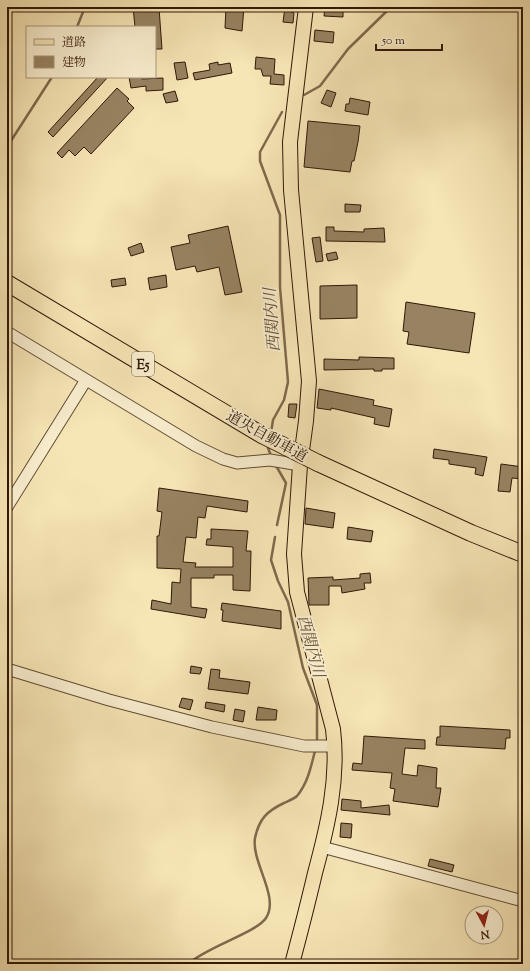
<svg xmlns="http://www.w3.org/2000/svg" width="530" height="971" font-family="'Sorts Mill Goudy','Noto Serif JP',serif">
	<style>
		.lines { fill: none; stroke-linecap: round; stroke-linejoin: round }
		.stream { stroke: #7f694c; stroke-width: 2.5 }
		.building { fill: #978361; stroke: #301807 }
		.minor-casing { stroke: #624b32; stroke-width: 13 }
		.major-casing { stroke: #301807; stroke-width: 16 }
		.highway-casing { stroke: #301807; stroke-width: 18 }
		.minor { stroke: #f9eecf; stroke-width: 11 }
		.major { stroke: #f6e5b5; stroke-width: 14 }
		.highway { stroke: #f6e5b5; stroke-width: 16 }
		.highway-bridge-casing { stroke: #301807; stroke-width: 18; stroke-linecap: butt }
		.highway-bridge { stroke: #f6e5b5; stroke-width: 16 }
		.labels { text-anchor: middle; stroke-width: 4; stroke-linejoin: round; paint-order: stroke }
		.shield { fill: #f9eecf; stroke: #6c5843; stroke-width: 1 }
		.shield-label { font-size: 14px; font-weight: bold; fill: #301807 }
		.street-label { font-size: 15px; fill: #301807; stroke: #f9eecf }
		.water-label { font-size: 16px; font-style: italic; fill: #644e35; stroke: #f9eecf }
	</style>
	<rect width="100%" height="100%" fill="#f6e5b5"/>
	<filter id="stains"><feTurbulence type="fractalNoise" baseFrequency=".005" numOctaves="4"/><feColorMatrix values="0 0 0 0 .2 0 0 0 0 .09 0 0 0 0 .02 0 0 0 .5 -.17"/></filter>
	<radialGradient id="worn" r=".72"><stop offset=".6" stop-color="#630" stop-opacity="0"/><stop offset="1" stop-color="#630" stop-opacity=".3"/></radialGradient>
	<g class="lines">
		<path class="stream" d="M77,27l8,-20
			M304,95l16,-9 28,-37 43,-42
			M7,147l45,-70
			M271,433l2,-13 11,-20 4,-18 -8,-95v-72l-20,-54v-9l22,-40
			M269,444l-1,4 4,10
			M275,464l11,19 -9,42
			M275,537l-4,23 7,21 10,21 15,66 14,37v34
			M188,964c18,-17 68,-31 78,-46 14,-21 -15,-56 -11,-80 4,-19 12,-27 29,-35 4,-2 10,-4 13,-7 11,-13 14,-30 18,-45"/>
	</g>
	<path class="building" d="M133,7l26,1 3,41h-7v-22h-20z
		M226,7h18l-2,24 -17,-3z
		M285,7h7l-1,5 3,1 -1,10 -10,-1z
		M325,7l18,1v9l-19,-1z
		M315,30l19,2 -1,11 -19,-2z
		M256,57l19,2 -1,15 10,1v10l-14,-1 1,-8h-8l-2,-7h-6z
		M185,62l3,16 -11,2 -3,-17z
		M218,62v3l12,-2 2,10 -37,7 -2,-7 17,-3 -1,-6z
		M98,77h10l-55,60 -5,-5z
		M129,77h13v2l21,-1v12l-17,1v-5l-15,2z
		M117,88l12,11 -2,2 7,7 -43,46 -7,-7 -9,9 -6,-6 -7,8 -5,-5z
		M327,90l9,3 -5,14 -10,-4z
		M175,91l3,10 -12,2 -3,-9z
		M350,98l20,4 -2,13 -23,-4 1,-7h3z
		M308,121l52,5 -2,16 -4,19h-2l-2,11 -46,-5z
		M345,204l16,1 -1,7h-15z
		M228,226l14,66 -17,3 -6,-28 -22,5 -2,-6 -19,4 -5,-23 19,-4 -2,-8z
		M326,227h8v4l30,1v-3l20,-1 1,14 -59,-1z
		M320,237l3,24 -7,1 -4,-24z
		M141,243l3,9 -13,4 -3,-8z
		M336,252l2,7 -10,2 -2,-7z
		M166,275l1,12 -17,3 -2,-12z
		M125,278l1,7 -14,2 -1,-7z
		M357,285v33l-37,1v-33z
		M406,302l69,11 -6,40 -62,-9 2,-12 -6,-1z
		M359,357l35,1v11h-12v2h-8v-2l-50,1v-11l35,1z
		M319,389l55,11 -1,5 19,4 -3,18 -15,-3 1,-6 -44,-10v2l-14,-2z
		M289,404h8l-2,14 -7,-1z
		M434,449l53,8 -4,19 -8,-2 1,-6 -27,-4v-4l-16,-2z
		M501,464l22,3v12l-11,-1 -2,14 -12,-1z
		M159,488l89,13 -1,11 -40,-6 -2,12 -7,-1 -2,21 -10,-1 -3,25 13,1 -1,4h38v-20l-27,-2 1,-6h4v-10l37,2 -2,20h5l-1,40 -17,-1v-15h-19v3h-23v29l16,2 -2,9 -54,-9 1,-9 19,4 1,-22 8,1 1,-14 -24,-1v-32h2l3,-24 -5,-1z
		M306,508l29,5 -2,15 -28,-4z
		M348,527l25,4 -2,11 -24,-3z
		M370,573l1,10h-7l1,6 -23,4 -1,-7h-12v19h-20l-1,-27 25,-1v3l27,-2v-4z
		M222,603l59,8v18l-59,-8 1,-11h-2z
		M191,666l11,2 -2,6 -10,-1z
		M211,669l9,1 -1,8 31,4 -2,12 -40,-5z
		M182,698l11,2 -3,10 -11,-3z
		M206,702l19,3 -1,7 -19,-4z
		M258,707l19,3 -1,10h-20z
		M235,709l10,2 -2,11 -10,-2z
		M440,726l70,4v8h-4l-1,11 -69,-4 1,-8h3z
		M364,736l61,4v9l-20,-1 -3,26 15,2 1,-11 19,3 -1,20h5l-3,19 -45,-6 2,-12 -5,-1 2,-15 -40,-3 1,-7 9,1z
		M342,799l19,2v7l28,-3 1,10 -49,-5z
		M341,823l11,1 -1,14 -11,-1z
		M430,859l24,6 -2,7 -24,-6z"/>
	<g class="lines">
		<g class="minor-casing">
			<path id="minor" d="M7,332l189,114 27,13 14,4 33,-3 30,5
				M7,507l79,-127
				M7,669l102,31 103,27 92,19h31
				M322,847l201,54"/>
		</g>
		<g class="major-casing">
			<path id="major" d="M292,964c8,-30 16,-61 23,-91 13,-48 24,-95 18,-144l-36,-137 -3,-38 6,-89 6,-44 3,-40 -18,-191 -1,-48 16,-135"/>
		</g>
		<g class="highway-casing">
			<path id="highway" d="M7,283l255,152
				M318,463l153,70 52,21"/>
		</g>
		<use href="#minor" class="minor"/>
		<use href="#major" class="major"/>
		<use href="#highway" class="highway"/>
		<g class="highway-bridge-casing">
			<path id="highway-bridge" d="M262,435l56,28"/>
		</g>
		<use href="#highway-bridge" class="highway-bridge"/>
	</g>
	<g class="labels">
		<rect class="shield" x="132" y="352" width="22" height="24" rx="3"/>
		<g class="shield-label">
			<text x="143" y="369">E5</text>
		</g>
		<g class="street-label">
			<text transform="translate(267 436) rotate(29)" y="5">道央自動車道</text>
		</g>
		<g class="water-label">
			<text transform="translate(271 320) rotate(-94)" y="6">西関内川</text>
			<text transform="translate(312 646) rotate(75)" y="6">西関内川</text>
		</g>
	</g>
	<rect width="530" height="971" fill="none" stroke="#f6e5b5" stroke-width="24"/>
	<rect x="8" y="8" width="514" height="955" fill="none" stroke="#301807" stroke-width="2"/>
	<rect x="12" y="12" width="506" height="947" fill="none" stroke="#301807"/>
	<rect x="26" y="26" width="130" height="52" fill="#f9eecf" stroke="#a9987f"/>
	<rect x="34" y="39" width="20" height="6" fill="#f6e5b5" stroke="#a9987f"/>
	<text x="62" y="46" font-size="12" fill="#301807">道路</text>
	<rect x="34" y="56" width="20" height="12" fill="#978361" stroke="#a9987f"/>
	<text x="62" y="66" font-size="12" fill="#301807">建物</text>
	<g transform="translate(484 925) rotate(173)"><circle r="19" fill="#f9eecf" stroke="#a9987f"/>
	<path d="M0-3L7 15L0 10L-7 15Z" fill="#8f2418"/>
	<text y="-6" font-size="11" font-weight="bold" text-anchor="middle" fill="#301807">N</text>
	</g>
	<path d="M376 44v6h66v-6" fill="none" stroke="#301807" stroke-width="2"/>
	<text x="382" y="44" font-size="12" fill="#301807" stroke="#f9eecf" stroke-width="3" paint-order="stroke">50 m</text>
	<rect width="100%" height="100%" filter="url(#stains)"/>
	<rect width="100%" height="100%" fill="url(#worn)"/>
</svg>
